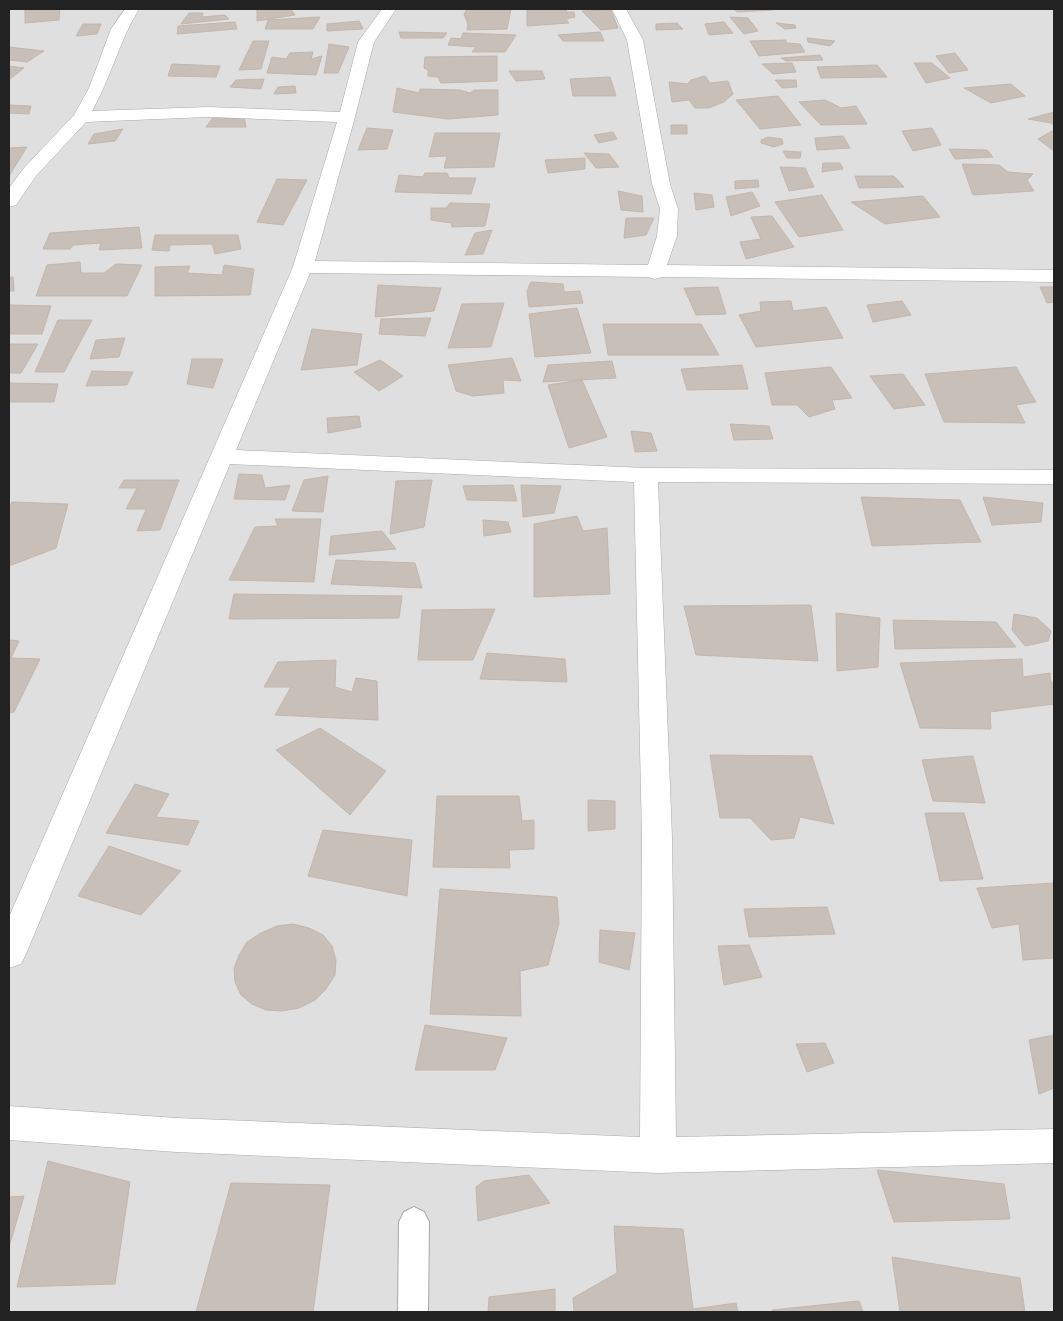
<svg xmlns="http://www.w3.org/2000/svg" width="1063" height="1321" font-family="Figtree,sans-serif">
	<style>
		.residential { fill: #e0dfdf }
		.building { fill: #c7bfb8; stroke: #c4b6ab }
		.lines { fill: none; stroke-linecap: round; stroke-linejoin: round }
		.service-casing { stroke: #a9a9a9; stroke-width: 2 }
		.minor-casing { stroke: #a9a9a9; stroke-width: 1 }
		.service { fill: #fff; fill-rule: evenodd }
		.minor { fill: #fff; fill-rule: evenodd }
	</style>
	<rect width="100%" height="100%" fill="#f2efe9"/>
	<path class="residential" d="M9,9h1045v1303h-1045z"/>
	<path class="building" d="M60,9l-1,11 -34,3v-13z
		M257,9h34l4,6 -38,6z
		M467,9h44l-4,20 -40,1 1,-6 -4,-10z
		M527,9h40l-1,3h8l1,5 -9,2 3,4 -42,3z
		M734,9h38l1,1 -36,2z
		M611,10l7,18 -17,2 -19,-19z
		M189,13h14l-1,4 23,-2 4,4 -48,5z
		M320,17l-7,12h-48l3,-9z
		M730,17l18,1 10,13 -14,3z
		M359,21l4,8 -36,2v-7z
		M235,22l2,7 -60,5 1,-8z
		M724,22l9,11 -24,2 -4,-11z
		M677,23l6,6 -27,1v-6z
		M776,23l19,2 1,3 -11,1z
		M83,24h18l-4,10 -21,2z
		M399,32l48,1 -4,5h-42z
		M600,32l4,9h-41l-5,-6z
		M463,33l53,2 -11,17h-33l4,-5 -28,-2 3,-7 10,1z
		M807,38l28,3 -5,5 -22,-4z
		M786,40v3l14,1 5,8 -46,4 -9,-15z
		M253,41h16l-8,28 -22,1z
		M329,44l20,3 -11,26h-14z
		M9,47l35,4 -17,11 -18,-2z
		M313,52l-2,7 11,-3 -6,19 -49,-2 5,-16 14,2 4,-6z
		M955,53l13,17 -19,3 -13,-17z
		M820,55l3,5 -37,1 -5,-3z
		M497,56v25l-56,2 -3,-6 -10,-1v-6l-4,-2 1,-11z
		M792,63l4,9 -23,2 -11,-10z
		M914,63h18l18,15 -24,5z
		M172,64l48,2 -4,11 -48,-1z
		M877,65l10,12 -66,1 -4,-11z
		M9,66l15,2 -15,12z
		M509,71h33l3,8 -29,2z
		M705,76l5,7 18,-2 5,13 -9,8 -15,6h-14l-6,-8 -17,2 -3,-20 19,2 3,-4z
		M610,77l6,19h-43l-3,-17z
		M264,79l-3,10 -31,-2 6,-7z
		M775,80h21l1,7 -15,1z
		M1011,84l14,12 -34,7 -27,-15z
		M295,86l1,7 -22,1 4,-7z
		M397,88l22,5 1,-4 40,1 10,3 4,-3h24v25l-50,4 -55,-7z
		M778,96l23,29 -41,4 -24,-29z
		M825,100l16,8 15,-2 11,18 -46,1 -22,-23z
		M9,105l22,1 -2,8 -20,-1z
		M1054,112v14l-3,-3 -23,-4z
		M215,115l29,2 2,10h-40z
		M671,125h16v9h-16z
		M367,128l26,2 -6,19 -29,1z
		M932,128l9,17 -28,6 -11,-20z
		M123,129l-8,12 -27,3 6,-10z
		M1054,130v21l-16,-12z
		M613,132l4,7 -18,4 -5,-8z
		M435,133h65l-6,34 -50,1 3,-12 -18,1z
		M843,136l7,12 -33,2 -2,-12z
		M768,137l14,2 1,5 -9,3 -13,-4v-3z
		M27,147l-18,29v-28z
		M949,149l38,1 6,7 -38,2z
		M783,151l18,1 -1,6h-13z
		M584,153l25,1 10,13 -23,1z
		M585,158v11l-37,4 -3,-13z
		M823,163h17l3,6 -21,3z
		M962,164l37,1 9,7 25,2 -6,6 7,11 -61,4z
		M780,167l25,1 9,19 -25,4z
		M425,173h22l2,5h27l-5,16 -76,-2 4,-17 24,2z
		M855,176h39l10,11 -45,1z
		M277,179l30,1 -24,45 -26,-3z
		M758,180l1,7 -24,2v-8z
		M618,191l24,5 1,16 -22,-2z
		M752,192l8,14 -29,10 -5,-19z
		M694,193l18,2 2,12 -18,3z
		M822,195l21,35 -44,7 -24,-35z
		M923,196l17,21 -55,7 -34,-22z
		M450,203l40,1 -5,22 -33,1 -1,-4 -20,-3v-12h15z
		M772,216l22,31 -48,12 -6,-17 21,-3 -10,-22z
		M626,218h28l-8,17 -22,3z
		M139,227l3,21 -43,2 2,-7 -28,2 -3,4h-27l7,-16z
		M492,230l-9,24 -18,1 10,-22z
		M155,235h83l3,14 -26,5 -3,-10 -42,1 -1,6 -17,-1z
		M80,262l1,11h23l12,-9 26,1 -15,31h-91l11,-31z
		M224,265l30,4 -4,26 -95,1v-29l35,-1 -3,7 35,2z
		M9,277h4l1,14h-5z
		M531,282l32,2 1,8 16,-1 3,12 -54,4 -2,-16z
		M378,285l63,3 -7,23 -59,6z
		M718,287l8,27 -30,1 -12,-27z
		M1040,287h14v15l-7,1z
		M791,301l2,10 33,-4 17,31 -87,9 -17,-32 22,-4 -1,-9z
		M902,301l9,14 -38,7 -6,-17z
		M504,303l-13,44 -43,1 14,-44z
		M9,305l42,1 -9,28h-33z
		M577,308l14,45 -56,4 -6,-43z
		M431,318l-6,18 -46,-2 2,-15z
		M58,320h34l-28,52h-29z
		M603,324h98l18,31h-111z
		M312,329l50,5 -5,31 -56,5z
		M125,338l-6,19 -29,2 6,-19z
		M9,344h29l-17,29h-12z
		M512,358l9,23 -18,-1 1,13 -31,3 -17,-5 -8,-26z
		M192,359h31l-10,29 -26,-4z
		M380,360l23,16 -24,15 -25,-19z
		M612,361l4,17 -73,4 5,-17z
		M742,365l6,24 -61,1 -6,-21z
		M831,367l21,31 -20,2 3,9 -26,8 -12,-12h-25l-7,-32z
		M1016,367l20,35 -20,3 9,18 -81,-1 -19,-48z
		M92,371l41,1 -6,13 -41,1z
		M903,374l22,31 -31,4 -24,-33z
		M582,380l25,57 -38,11 -21,-63z
		M9,383l49,1 -4,18h-45z
		M359,416l2,11 -33,6 -1,-15z
		M730,424l39,2 4,13 -39,1z
		M631,431l20,2 6,18 -22,1z
		M239,474l23,1 3,13 25,-3 -5,15 -51,-1z
		M328,476l-5,36 -31,-1 12,-31z
		M124,480h55l-19,50 -23,1 9,-22h-20l11,-21h-18z
		M432,480l-8,47 -34,7 6,-53z
		M513,485l4,16 -50,-1 -4,-14z
		M521,485l40,1 -7,27 -31,4z
		M861,497l99,3 21,42 -109,4z
		M983,497l60,6 -2,19 -49,3z
		M12,502l56,2 -12,44 -47,18v-58z
		M577,516l6,15 24,-3 3,66 -76,3v-73z
		M275,519h46l-7,63 -85,-2 26,-53 23,-1z
		M483,520l25,2 3,10 -27,4z
		M382,531l14,18 -67,6 2,-19z
		M336,560l79,3 7,25 -91,-4z
		M234,594l168,2 -3,22 -170,1z
		M811,605l7,56 -122,-6 -12,-49z
		M495,609l-22,51h-55l4,-50z
		M836,613l44,5 -2,49 -41,4z
		M1014,614l23,4 14,13 -3,10 -23,5 -13,-16z
		M893,620l103,2 20,25 -121,2z
		M9,640l10,1 -8,17 29,1 -26,53 -5,1z
		M487,653l78,6 2,23 -87,-3z
		M1022,659l1,18 27,-4 1,10 3,-1v22l-64,8 1,17 -71,-1 -20,-65z
		M336,660l-1,27 17,5 4,-14 21,3 1,39 -103,-5 16,-28h-27l14,-25z
		M320,728l66,43 -36,44 -74,-65z
		M710,755l102,1 22,68 -34,-7 -6,21 -23,2 -21,-22h-30z
		M973,756l12,47 -52,-2 -11,-41z
		M135,784l34,10 -13,23 43,4 -11,24 -82,-12z
		M437,796h82l3,25 12,-1v29l-25,1 1,18 -77,-1z
		M588,800l27,1v28l-27,2z
		M925,813h39l19,66 -43,2z
		M323,830l89,10 -5,56 -99,-20z
		M109,846l72,25 -40,44 -63,-19z
		M1054,883v75l-31,2 -4,-36 -27,4 -15,-40z
		M440,889l117,8 2,26 -11,42 -28,6 1,45 -91,-2z
		M827,907l8,27 -86,3 -5,-28z
		M293,924l16,4 14,7 9,11 4,14 -1,15 -9,14 -11,11 -16,8 -17,3 -16,-1 -14,-6 -11,-9 -6,-13 -1,-14 5,-13 8,-13 14,-9 16,-7z
		M600,930l35,3 -6,37 -30,-8z
		M749,945l13,32 -38,8 -6,-39z
		M425,1025l82,13 -12,32h-80z
		M1054,1035v53l-15,6 -10,-54z
		M825,1043l9,20 -27,9 -11,-28z
		M48,1161l82,21 -15,102 -98,3z
		M877,1170l127,14 6,35 -116,3z
		M529,1175l21,28 -72,18 -2,-34 8,-6z
		M231,1183l99,2 -17,127h-117z
		M24,1196l-15,51v-50z
		M614,1226l69,3 10,80 43,-6 2,9h-164l-1,-14 44,-25z
		M892,1257l128,21 5,34h-125z
		M555,1289v23h-67l1,-15z
		M859,1301l4,11h-91v-2z"/>
	<g class="lines">
		<g class="service-casing">
			<path id="service" d="M414,1207l10,5 5,10 -1,90h-30l1,-90 5,-10z"/>
		</g>
		<g class="minor-casing">
			<path id="minor" d="M125,9h14c-20,32 -28,69 -47,102l116,-4 132,5 18,-70 24,-33h14l-22,33 -19,75 -40,144 333,4 9,-29 3,-27 -8,-25 -25,-144 -15,-31h14l17,31 27,144 8,25 -1,27 -10,29 387,5v12l-392,-5 -7,2 -7,-2 -338,-4 -74,177 410,18 408,2v14l-396,-2 14,355 4,300 378,-8v34l-396,10 -482,-21 -167,-12v-34l167,12 464,19 2,-300 -8,-355 -404,-18 -204,490 -5,10 -12,4v-51l284,-650 44,-145 -129,-5 -122,5 -50,54 -20,29 -7,2v-19l15,-20 50,-53 15,-27 22,-59z"/>
		</g>
		<use href="#service" class="service"/>
		<use href="#minor" class="minor"/>
	</g>
	<rect width="1063" height="1321" fill="none" stroke="#222222" stroke-width="20"/>
</svg>
